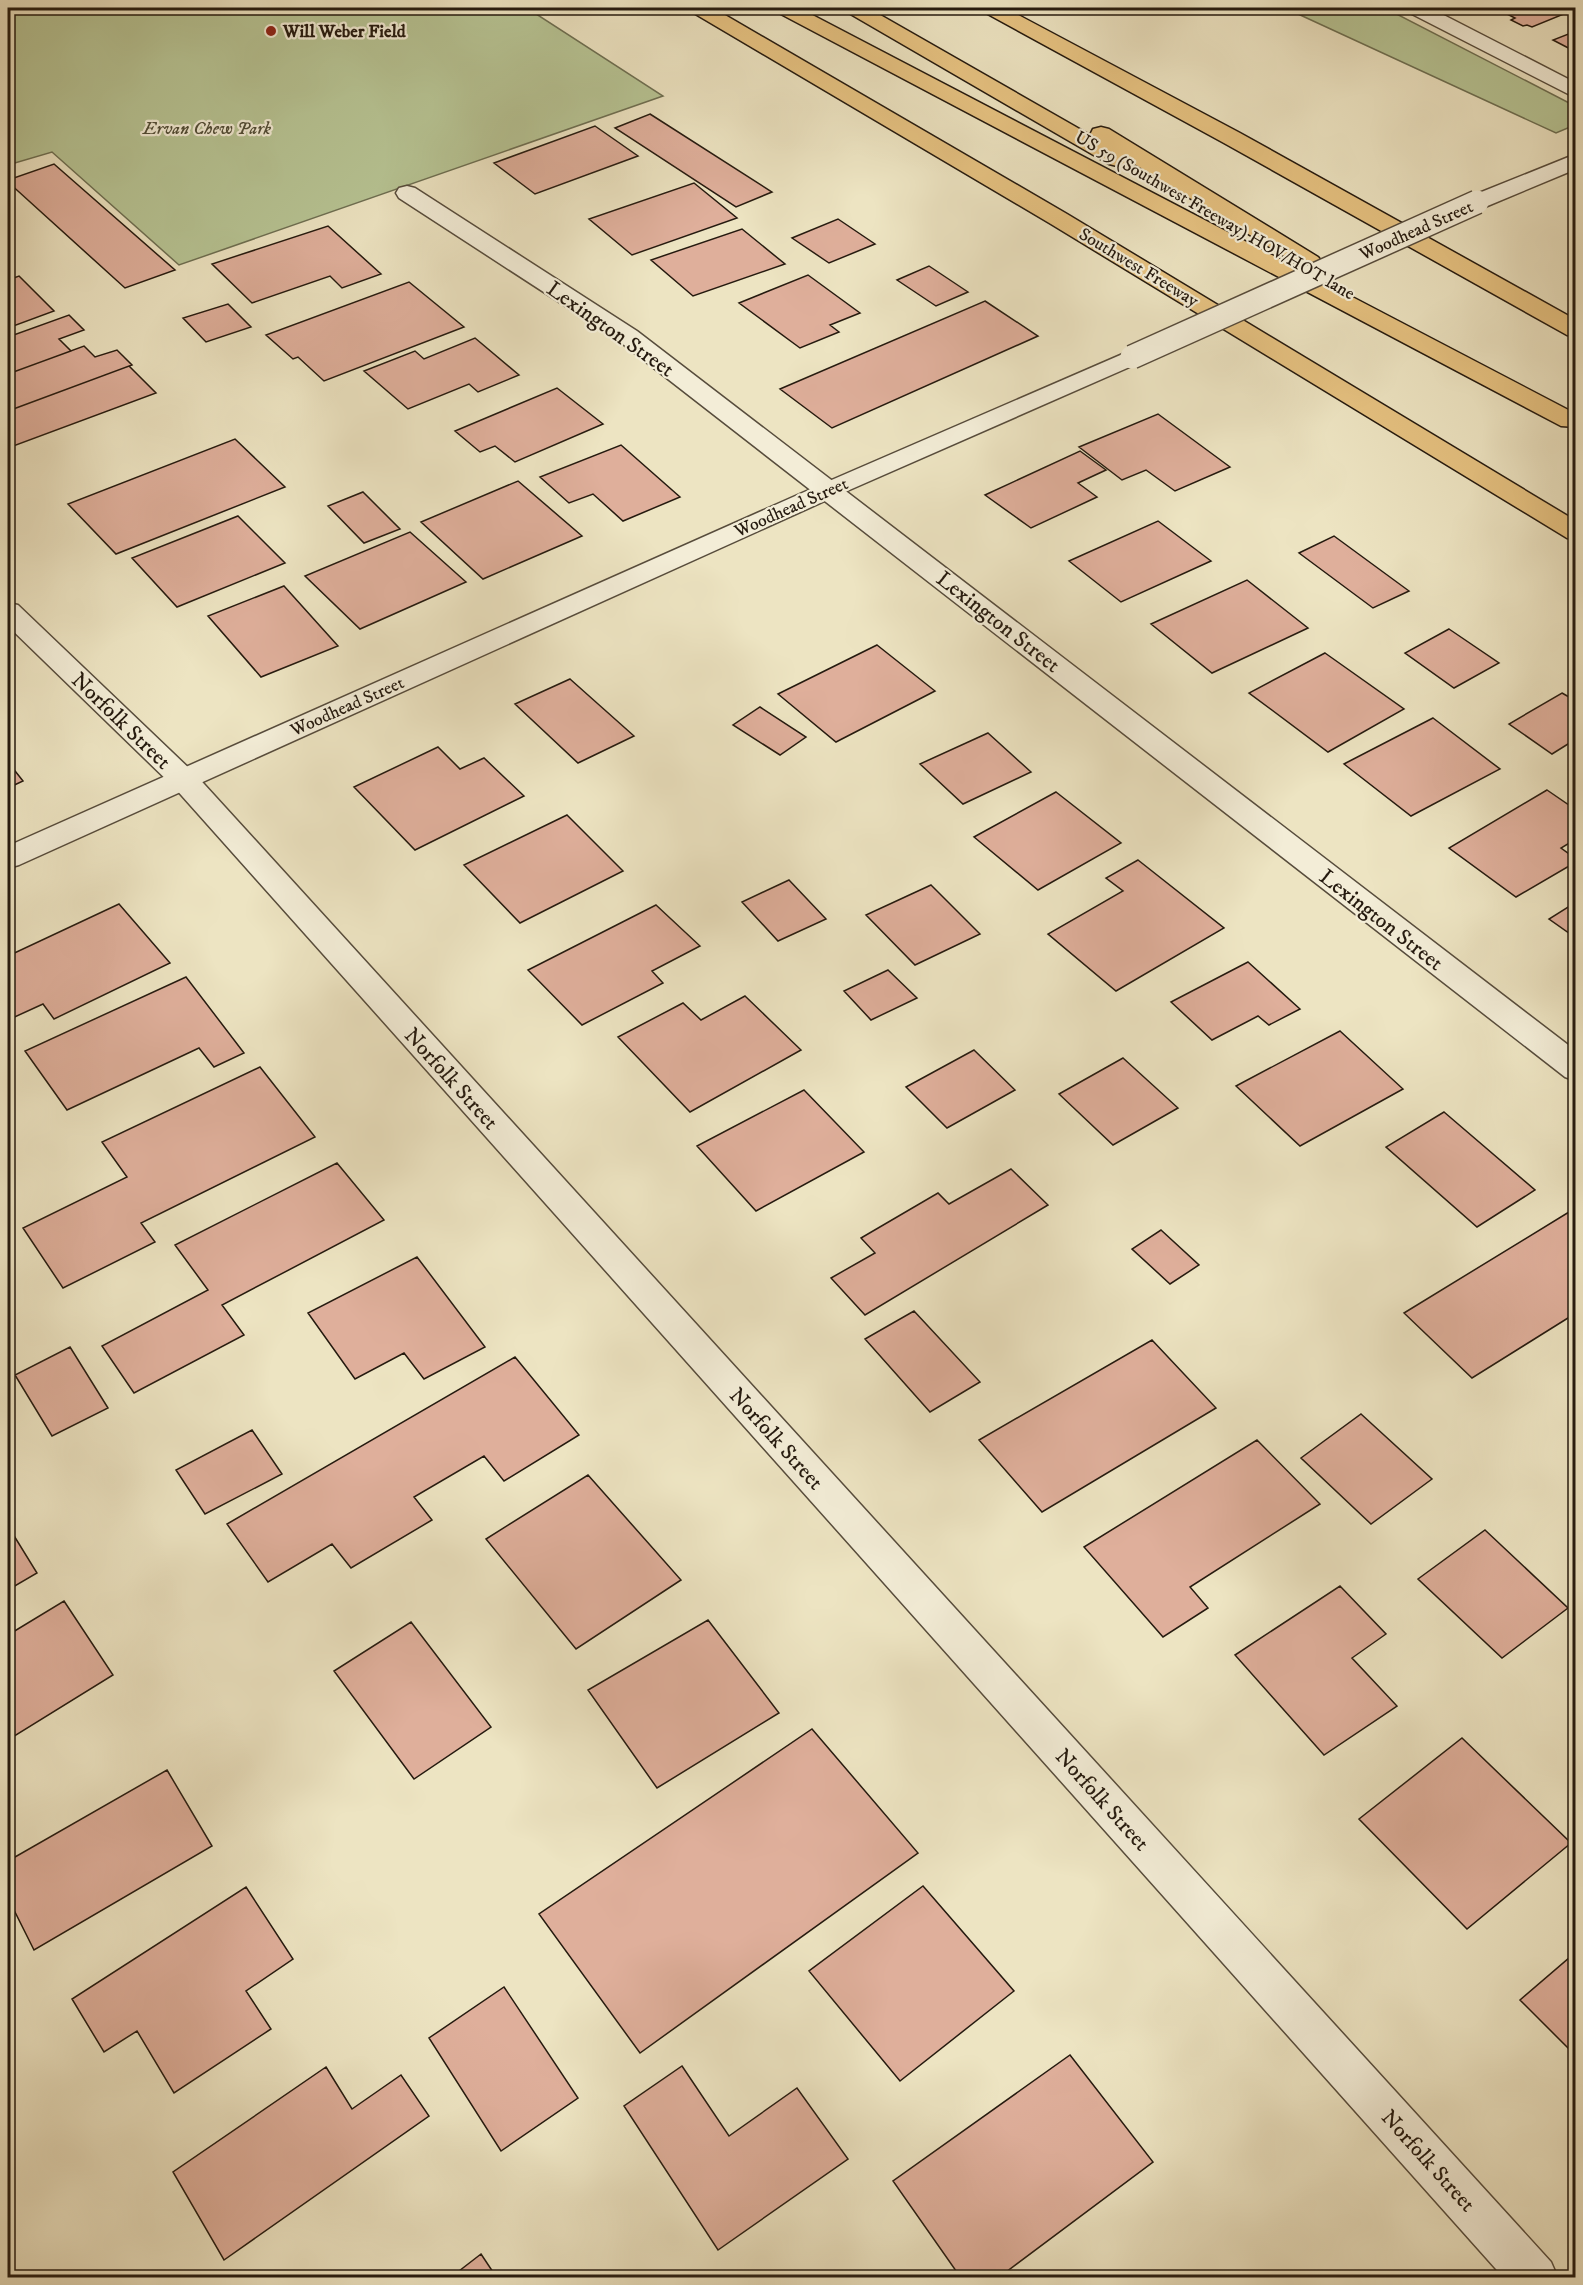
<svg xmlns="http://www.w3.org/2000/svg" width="1583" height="2285" font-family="'IM FELL DW Pica',serif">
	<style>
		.green { fill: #b7c494; stroke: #6e6f52; stroke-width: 1.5 }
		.building { fill: #dfaf9b; stroke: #251a0f; stroke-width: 1.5 }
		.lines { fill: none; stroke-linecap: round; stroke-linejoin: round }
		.minor-casing { stroke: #574c3c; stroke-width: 3 }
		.tertiary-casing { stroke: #574c3c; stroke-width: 3 }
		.motorway-casing { stroke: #251a0f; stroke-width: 3 }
		.minor { fill: #f3edd7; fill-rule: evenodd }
		.tertiary { fill: #f3edd7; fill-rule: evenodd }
		.motorway { fill: #e6c281; fill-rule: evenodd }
		.tertiary-bridge-casing { stroke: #574c3c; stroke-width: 26; stroke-linecap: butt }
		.tertiary-bridge { stroke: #f3edd7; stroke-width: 23 }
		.poi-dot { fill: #8f2418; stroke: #f3edd7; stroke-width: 2 }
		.labels { text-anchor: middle; stroke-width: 4.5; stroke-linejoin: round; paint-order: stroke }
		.far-poi-label { font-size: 18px; font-weight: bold; fill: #251a0f; stroke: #f3edd7; text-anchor: start }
		.far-park-label { font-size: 18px; font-style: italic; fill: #514d37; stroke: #f3edd7 }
		.far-street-label { font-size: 18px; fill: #251a0f; stroke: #f3edd7 }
		.street-label { font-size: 22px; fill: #251a0f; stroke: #f3edd7 }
	</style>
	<rect width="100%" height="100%" fill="#ede4c2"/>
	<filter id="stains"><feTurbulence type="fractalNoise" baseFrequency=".00333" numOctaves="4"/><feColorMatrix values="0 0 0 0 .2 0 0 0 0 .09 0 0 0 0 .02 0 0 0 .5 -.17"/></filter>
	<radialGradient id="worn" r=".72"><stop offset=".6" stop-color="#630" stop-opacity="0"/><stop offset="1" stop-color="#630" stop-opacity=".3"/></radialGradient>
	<path class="green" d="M8,8h519l136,88 -484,169 -127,-113 -44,13z
		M1285,8h100l190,98v19l-19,8z"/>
	<path class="building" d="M1499,8h77v1l-44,18 -5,-2 -4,1 -12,-6 4,-2 -18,-9z
		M1576,31v21l-23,-12z
		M650,114l122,78 -36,15 -121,-79z
		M595,126l43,30 -103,38 -41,-31z
		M54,164l121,106 -50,18 -117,-106v-2z
		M694,183l43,35 -105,37 -43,-36z
		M838,219l37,25 -46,19 -37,-25z
		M328,226l53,48 -39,14 -12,-12 -78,27 -40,-39z
		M742,229l43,35 -92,32 -42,-36z
		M929,266l39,26 -32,14 -39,-26z
		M808,275l52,38 -30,12 9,7 -39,16 -61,-45z
		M19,276l35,35 -46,17v-48z
		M409,282l55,45 -140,54 -26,-24 -5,2 -27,-24z
		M985,301l53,35 -206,92 -52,-39z
		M228,304l23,23 -45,15 -23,-24z
		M69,315l15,15 -25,9 12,12 -63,23v-37z
		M475,338l44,37 -41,17 -9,-8 -61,25 -44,-38 51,-20 9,8z
		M84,346l11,11 22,-7 15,15 -124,46v-37z
		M129,366l27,27 -148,55v-37z
		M557,388l46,36 -88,38 -20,-16 -15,6 -25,-21z
		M1158,414l72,53 -55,24 -29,-21 -24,10 -43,-33z
		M235,439l50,48 -169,67 -48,-50z
		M621,445l59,52 -57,24 -30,-27 -24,9 -29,-26z
		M1080,451l26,19 -28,13 19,14 -66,31 -46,-33z
		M518,481l64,55 -99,43 -62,-57z
		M363,492l37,37 -36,14 -36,-37z
		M238,516l47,47 -108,44 -45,-49z
		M1158,521l53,40 -90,41 -52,-41z
		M410,532l56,50 -106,47 -55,-53z
		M1334,536l75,55 -36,17 -74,-55z
		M1247,580l61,48 -96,45 -61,-49z
		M284,586l54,60 -77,31 -53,-61z
		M1449,629l50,34 -45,25 -49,-35z
		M877,645l58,46 -99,51 -58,-48z
		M1325,653l79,56 -76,43 -79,-59z
		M570,679l64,57 -56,27 -63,-59z
		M1562,693l14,8v38l-24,15 -43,-30z
		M760,707l46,30 -26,18 -47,-30z
		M1433,718l67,51 -89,47 -67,-52z
		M988,733l43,39 -68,32 -43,-40z
		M438,747l22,22 24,-11 40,38 -109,54 -61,-63z
		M8,762l15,19 -15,7z
		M1547,790l29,20v29l-15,9 15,11v3l-60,35 -67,-49z
		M1056,792l65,51 -83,47 -64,-53z
		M567,815l56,56 -103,52 -56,-58z
		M1138,860l86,68 -108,63 -68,-57 75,-43 -17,-13z
		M789,880l37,39 -48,22 -36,-39z
		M931,885l49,49 -65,31 -49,-50z
		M1576,902v36l-27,-19z
		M119,904l51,59 -116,56 -11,-15 -35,16v-64z
		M656,905l44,41 -48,25 11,12 -81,42 -54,-55z
		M1248,962l52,47 -31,16 -11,-9 -46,24 -41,-38z
		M888,970l29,28 -46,22 -27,-29z
		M186,977l58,76 -30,14 -15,-19 -132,62 -42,-59z
		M745,996l56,54 -111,62 -72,-75 65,-34 18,17z
		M1340,1031l63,58 -103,57 -64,-60z
		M974,1050l41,40 -68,38 -41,-41z
		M1123,1058l55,50 -65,37 -54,-51z
		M260,1067l55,70 -174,86 14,19 -92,46 -40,-60 104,-51 -25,-35z
		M804,1090l60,62 -108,59 -59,-65z
		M1444,1112l91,78 -58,37 -91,-80z
		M337,1163l47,57 -162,85 22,30 -110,58 -32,-47 106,-56 -33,-45z
		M1011,1169l37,36 -183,110 -34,-37 44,-25 -14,-15 77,-45 11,11z
		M1569,1212l7,6v95l-104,65 -68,-65z
		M1161,1230l38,35 -29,19 -38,-35z
		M417,1257l68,90 -61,32 -20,-26 -49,26 -47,-66z
		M914,1311l66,71 -50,30 -65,-73z
		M1152,1340l64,68 -174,104 -63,-72z
		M70,1347l38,61 -56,28 -37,-61z
		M515,1357l64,78 -75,46 -20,-25 -70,41 18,23 -81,48 -19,-24 -64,38 -41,-58z
		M1361,1414l71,65 -61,45 -70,-66z
		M252,1430l30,44 -77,40 -29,-44z
		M1257,1440l63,64 -130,83 18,21 -45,29 -79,-90z
		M588,1475l93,105 -105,69 -90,-110z
		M8,1526l29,47 -29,17z
		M1485,1530l83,78 -66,50 -84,-79z
		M1340,1586l46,48 -34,24 45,48 -73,49 -89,-100z
		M64,1601l49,74 -105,65v-105z
		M708,1620l71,93 -122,75 -69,-98z
		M411,1622l80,105 -77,52 -80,-108z
		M812,1729l106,124 -278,200 -101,-139z
		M1462,1738l109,105 -104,86 -108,-110z
		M167,1770l45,76 -178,104 -26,-52v-37z
		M923,1886l91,105 -114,90 -91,-110z
		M246,1887l47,72 -47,32 25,38 -97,64 -37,-62 -33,21 -32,-53z
		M1576,1952v104l-56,-56z
		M504,1987l74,111 -77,53 -72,-113z
		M1070,2055l83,107 -155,116h-37l-68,-97z
		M682,2066l47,70 68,-48 51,71 -130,91 -94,-144z
		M326,2067l26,42 49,-34 28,41 -205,144 -51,-88z
		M481,2254l16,24h-47z"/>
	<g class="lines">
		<g class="minor-casing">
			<path id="minor" d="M1405,8h25l146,75v15l-168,-86z
				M407,186l8,2 222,143 939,720v30l-11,-4 -946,-736 -220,-143 -3,-5 3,-5z
				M8,603l10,2 176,168 1357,1489 7,16h-54l-1330,-1491 -166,-161z"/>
		</g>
		<g class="tertiary-casing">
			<path id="tertiary" d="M1576,154v15l-91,38 -8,2 -8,-2 -3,-5 3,-5z
				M1132,350l9,2 3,5 -3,5 -303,133 -819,370 -11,3v-22l812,-361z"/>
		</g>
		<g class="motorway-casing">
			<path id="motorway" d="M689,8h24l354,206 509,307v19l-9,-2 -516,-314 -359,-212z
				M774,8h25l777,406v13l-15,-1 -784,-414z
				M844,8h24l222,127 3,-6 8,-2 8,2 209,128 4,5 -4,5 -8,2 -8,-2 -174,-107 -3,4 -8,2 -8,-2 -262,-152z
				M981,8h24l235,125 336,187v17l-9,-2 -343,-192 -240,-131z"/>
		</g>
		<use href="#minor" class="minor"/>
		<use href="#tertiary" class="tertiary"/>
		<use href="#motorway" class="motorway"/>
		<g class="tertiary-bridge-casing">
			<path id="tertiary-bridge" d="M1132,357l345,-155"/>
		</g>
		<use href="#tertiary-bridge" class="tertiary-bridge"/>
	</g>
	<circle class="poi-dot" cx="271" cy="31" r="6"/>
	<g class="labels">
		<g class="far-poi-label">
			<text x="283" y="37">Will Weber Field</text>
		</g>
		<g class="far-park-label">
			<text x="207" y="134">Ervan Chew Park</text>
		</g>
		<g class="far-street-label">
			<text transform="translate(1215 215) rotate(30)" y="6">US 59 (Southwest Freeway) HOV/HOT lane</text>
			<text transform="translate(1416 230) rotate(-24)" y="6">Woodhead Street</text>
			<text transform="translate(1139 267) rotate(31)" y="6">Southwest Freeway</text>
			<text transform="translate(791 507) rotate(-24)" y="6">Woodhead Street</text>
			<text transform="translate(347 706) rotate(-24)" y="6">Woodhead Street</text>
		</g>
		<g class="street-label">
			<text transform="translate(611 328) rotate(35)" y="8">Lexington Street</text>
			<text transform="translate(999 621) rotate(38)" y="8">Lexington Street</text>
			<text transform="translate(122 720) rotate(44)" y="8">Norfolk Street</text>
			<text transform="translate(1382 919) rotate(38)" y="8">Lexington Street</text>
			<text transform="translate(452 1078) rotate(48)" y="8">Norfolk Street</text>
			<text transform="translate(777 1438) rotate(48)" y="8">Norfolk Street</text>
			<text transform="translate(1103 1799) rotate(48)" y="8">Norfolk Street</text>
			<text transform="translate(1429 2160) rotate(48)" y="8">Norfolk Street</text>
		</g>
	</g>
	<rect width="1583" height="2285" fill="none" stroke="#ede4c2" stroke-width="30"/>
	<rect x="9" y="9" width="1565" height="2267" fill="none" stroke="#251a0f" stroke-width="3"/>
	<rect x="15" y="15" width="1553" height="2255" fill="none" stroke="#251a0f" stroke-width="1.5"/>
	<rect width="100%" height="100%" filter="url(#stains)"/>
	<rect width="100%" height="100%" fill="url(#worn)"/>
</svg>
